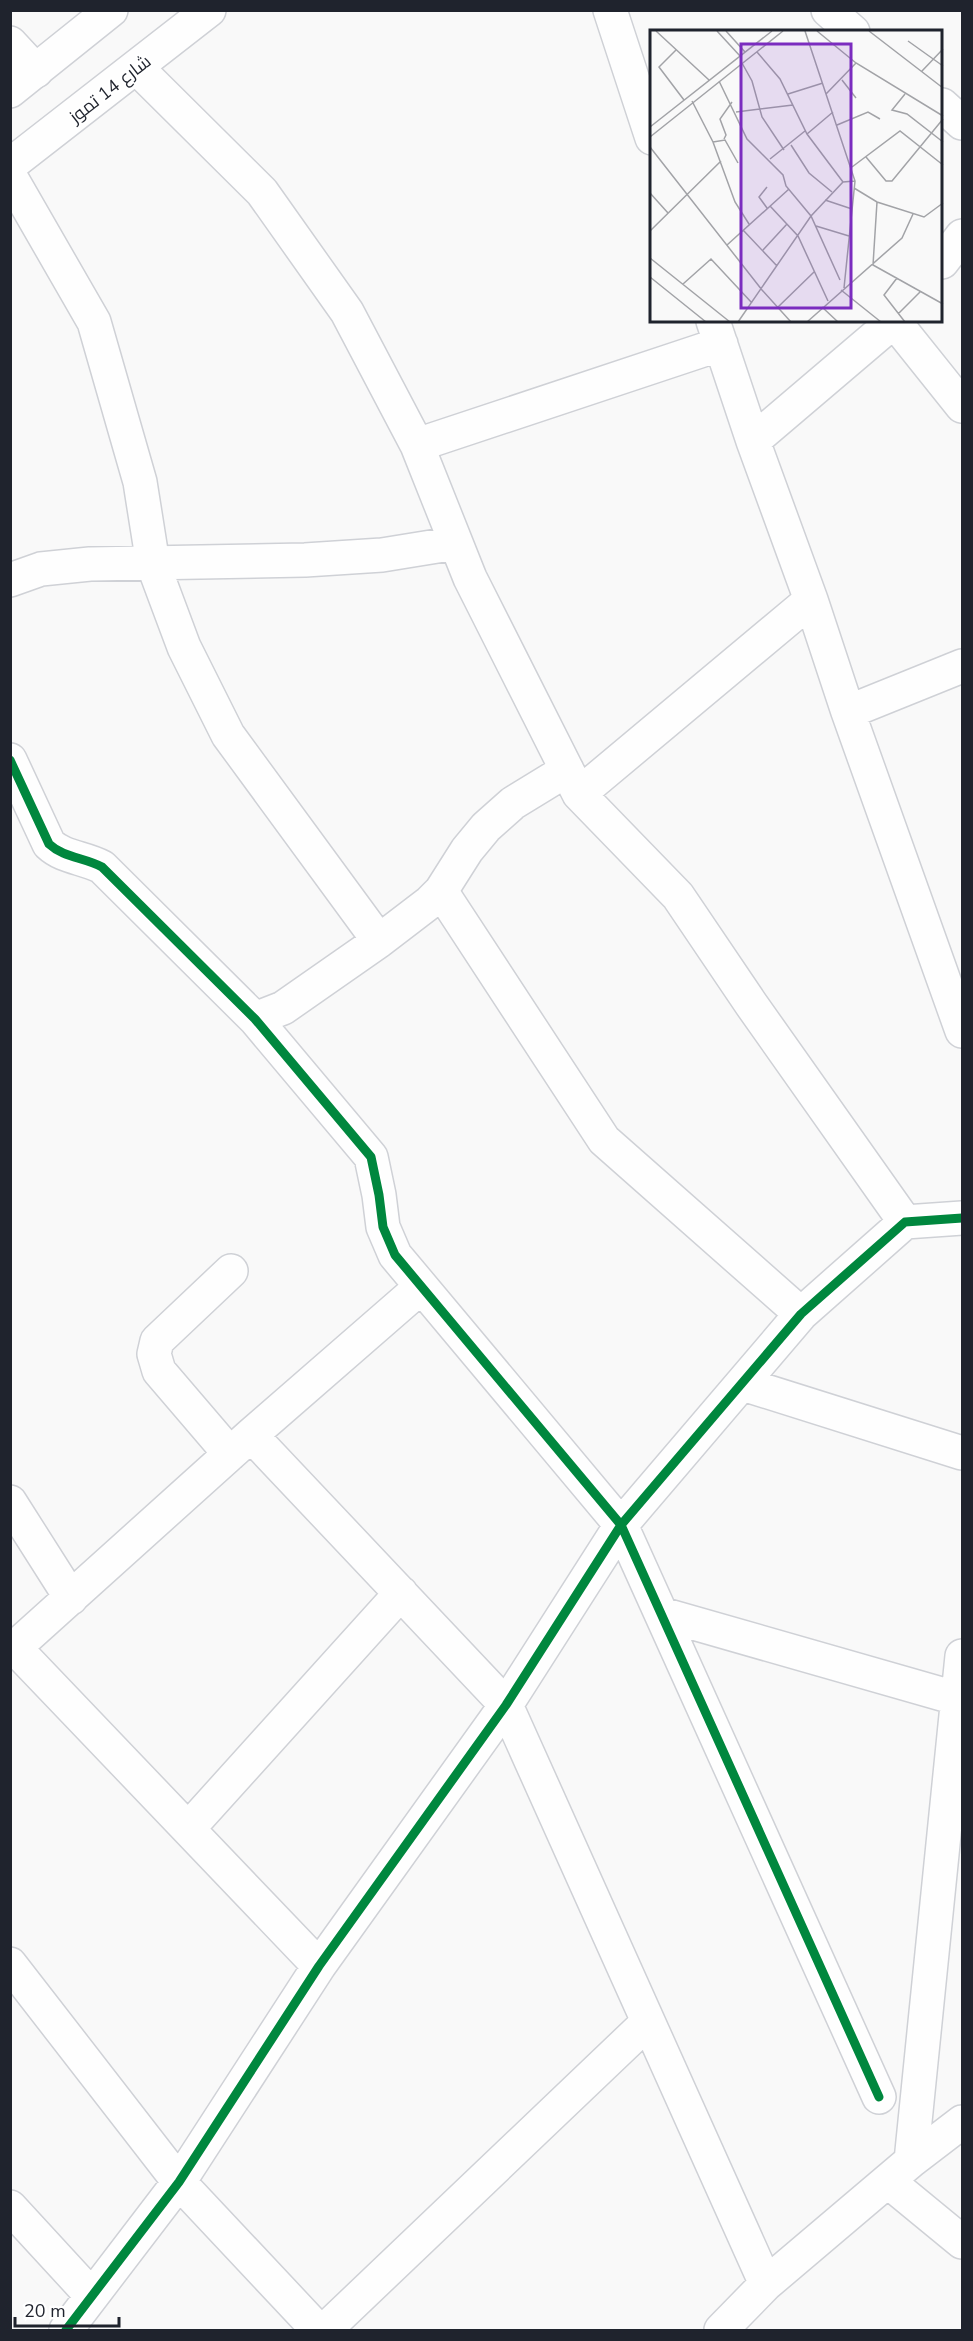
<svg xmlns="http://www.w3.org/2000/svg" width="973" height="2341" font-family="'Nunito Sans',Cairo,sans-serif">
	<style>
		.lines { fill: none; stroke-linecap: round; stroke-linejoin: round }
		.minor-casing { stroke: #cfd1d6; stroke-width: 36 }
		.major-casing { stroke: #cfd1d6; stroke-width: 36 }
		.minor { stroke: #fefefe; stroke-width: 33 }
		.major { stroke: #fefefe; stroke-width: 33 }
		.cycleway-casing { stroke: #fff; stroke-width: 13 }
		.cycleway { stroke: #00873e; stroke-width: 9 }
		.labels { text-anchor: middle; stroke-width: 4.5; stroke-linejoin: round; paint-order: stroke }
		.street-label { font-size: 18px; fill: #1f232d; stroke: #fff }
		.inset-road { fill: none; stroke: #a2a3a7; stroke-width: 1.5 }
		.view { fill: #7b2cbf; fill-opacity: 0.15; stroke: #7b2cbf; stroke-width: 3 }
		.inset-edge { fill: none; stroke: #1f232d; stroke-width: 3 }
	</style>
	<rect width="100%" height="100%" fill="#f9f9f9"/>
	<g class="lines">
		<g class="minor-casing">
			<path id="minor" d="M610,10l42,128
				M828,10l25,22
				M10,43l26,28
				M137,68l125,124 85,120 70,133 53,133 109,216 99,102 73,108 154,218
				M942,105l20,18
				M10,176l84,146 46,160 13,82 31,83 44,88 151,206
				M942,262l20,-26
				M713,321l40,120 58,159 37,112 114,319
				M894,321l68,85
				M753,441l141,-120
				M417,445l304,-101
				M10,580l31,-11 49,-5 215,-4 77,-5 74,-12
				M848,712l114,-46
				M10,760l39,84c15,14 34,13 53,23l153,152 116,138 8,38 4,32 12,28 226,270 258,572
				M579,794l232,-194
				M441,891l163,249 197,174
				M255,1019l28,-11 96,-67 51,-39 11,-11 26,-41 19,-23 27,-24 54,-33
				M743,1384l219,69
				M251,1435l255,270 260,579
				M230,1454l-71,-83 -5,-17 3,-13 74,-70
				M10,1502l61,96
				M662,1614l297,85
				M15,1648l304,318
				M10,1652l241,-217 170,-148
				M188,1829l213,-236
				M10,1964l169,218 139,148
				M911,2161l51,-505
				M889,2182l73,60
				M10,2207l81,88
				M66,2330l113,-148 140,-216 187,-261 115,-180 180,-211 104,-92 57,-4
				M325,2330l323,-308
				M721,2330l45,-46 145,-123 51,-39"/>
		</g>
		<g class="major-casing">
			<path id="major" d="M10,91l101,-81
				M10,165l199,-155"/>
		</g>
		<use href="#minor" class="minor"/>
		<use href="#major" class="major"/>
		<g class="cycleway-casing">
			<path id="cycleway" d="M10,760l39,84c15,14 34,13 53,23l153,152 116,138 8,38 4,32 12,28 226,270 258,572
				M66,2330l113,-148 140,-216 187,-261 115,-180 180,-211 104,-92 57,-4"/>
		</g>
		<use href="#cycleway" class="cycleway"/>
	</g>
	<g class="labels">
		<g class="street-label">
			<text transform="translate(110 89) rotate(-38)" y="6">شارع 14 تموز</text>
		</g>
	</g>
	<g transform="translate(650 30)">
		<rect width="292" height="292" fill="#f9f9f9"/>
		<path class="inset-road" d="M6,1l53,49M67,1l23,25M76,1l19,21M155,1l50,150 -11,107M167,1l39,32 87,53M219,1l74,57M258,11l35,25M26,20l-17,17 25,33M107,22l23,27 27,55 36,48M92,33l10,18 10,36 22,33M272,41l21,-22M192,50l14,18M69,51l28,58 36,36 3,11 25,30 29,64M138,64l35,-11M176,64l30,-31M255,64l-13,16 15,4 36,28M42,71l21,41 22,60 14,22M86,82l57,-7M187,95l31,-13 12,7M0,97l122,-96M157,104l26,-22M0,107l133,-106M74,109l2,-4 -6,-16 12,-17M63,112l12,-2 13,23M141,115l18,28 23,19M0,117l112,143 29,32M216,127l20,24h6l51,-62M120,129l35,-28M202,137l48,-36 43,34M204,158l23,14 47,15 19,-14M0,163l18,20M175,170l27,9M227,172l-4,63 70,39M120,176l28,30 30,65M117,178l-8,-11 8,-10M166,196l33,10M93,200l34,36M0,201l71,-70M77,215l62,-56M113,220l24,-26M0,228l80,64M0,247l56,45M247,248l-13,17 21,27M33,254l28,-25 41,44M191,260l40,32M128,277l36,-35M172,277l16,15M248,284l22,-22M88,292l73,-106 32,-34 12,-1M157,292l95,-84 11,-24"/>
		<path class="view" d="M91,14h110v264h-110z"/>
		<rect width="292" height="292" class="inset-edge"/>
	</g>
	<rect width="973" height="2341" fill="none" stroke="#1f232d" stroke-width="24"/>
	<path d="M15 2317v9h104v-9" fill="none" stroke="#1f232d" stroke-width="3"/>
	<text x="24" y="2317" font-size="18" fill="#1f232d" stroke="#ffffff" stroke-width="4.5" paint-order="stroke">20 m</text>
</svg>
